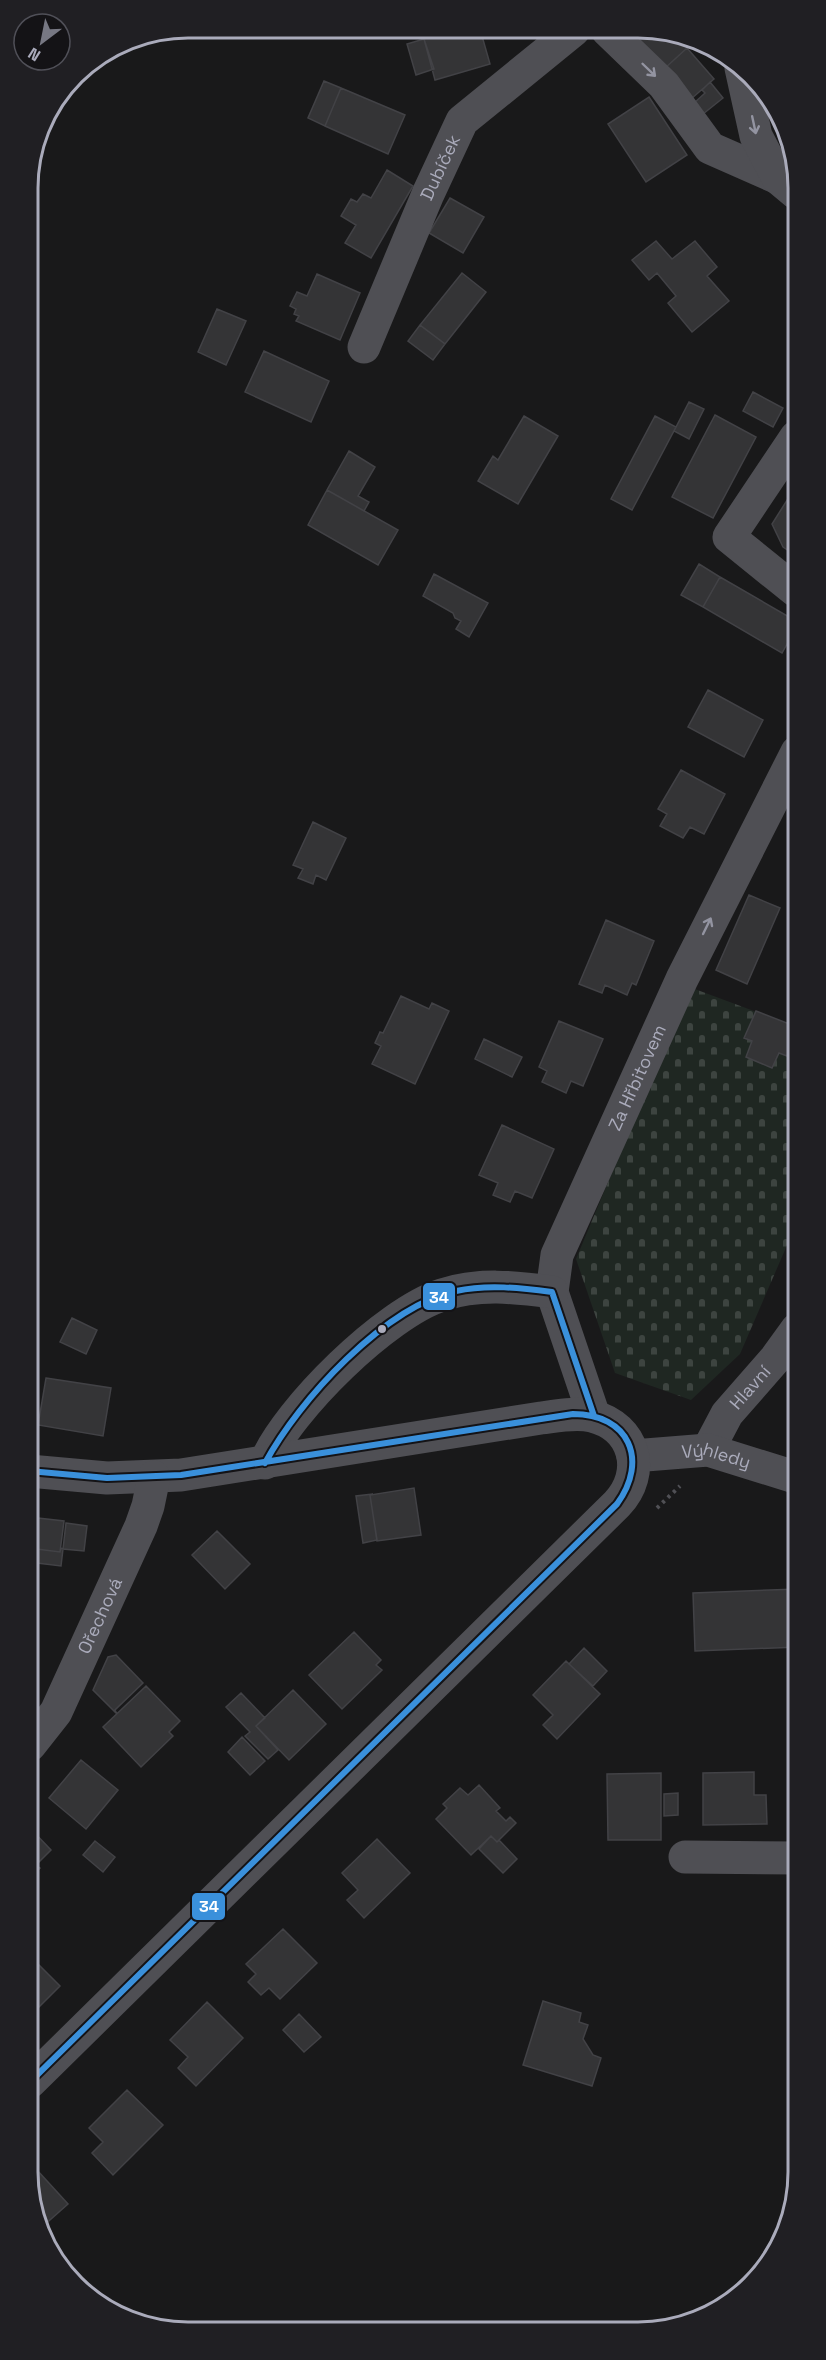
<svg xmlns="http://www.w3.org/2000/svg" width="826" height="2360" viewBox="0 0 826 2360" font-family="'Space Grotesk',sans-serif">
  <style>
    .cemetery { fill: url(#cemetery-stones) }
    .building { fill: #343436; stroke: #424246; stroke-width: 1.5 }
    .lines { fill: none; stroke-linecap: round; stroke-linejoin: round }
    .path { stroke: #505055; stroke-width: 4; stroke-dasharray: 3 4.5; stroke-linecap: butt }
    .minor { stroke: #4f4f54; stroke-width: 33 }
    .bus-1-casing { stroke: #141316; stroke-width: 10 }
    .bus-1 { stroke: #3a90db; stroke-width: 6 }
    .oneway { stroke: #9394a1 }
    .bus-dot { fill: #aaabbb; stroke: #141316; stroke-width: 2 }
    .labels { text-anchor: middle; stroke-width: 4.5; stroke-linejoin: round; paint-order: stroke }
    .street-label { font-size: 18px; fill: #aaabbb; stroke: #141316 }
    .rim { fill: none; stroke: #aaabbb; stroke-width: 3 }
    .line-badge { stroke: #141316; stroke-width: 2 }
    .badge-label { font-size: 16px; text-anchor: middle; font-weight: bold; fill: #fff }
  </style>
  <defs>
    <pattern id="cemetery-stones" width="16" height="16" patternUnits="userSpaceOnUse" patternTransform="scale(1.5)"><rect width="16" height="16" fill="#1f2722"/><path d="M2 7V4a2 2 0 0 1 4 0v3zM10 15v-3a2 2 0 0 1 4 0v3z" fill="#3d4440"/></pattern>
  </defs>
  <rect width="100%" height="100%" fill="#19191a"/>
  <!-- cemetery -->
  <path class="cemetery" d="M692,988L797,1027V1222L740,1354L691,1400L615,1373L576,1259L666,1043Z"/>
  <!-- building -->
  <path class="building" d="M440,29H480L490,64L435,80L424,39L441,34Z
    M631,30H670L687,48L664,69Z
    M424,39L434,69L416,75L407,44Z
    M687,48L714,79L691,99L664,69Z
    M324,81L341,88L325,126L308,118Z
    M710,82L723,98L703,114L694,103L705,93L702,90Z
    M341,88L405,115L388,154L325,126Z
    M649,97L687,155L646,182L608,124Z
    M387,170L413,186L371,258L345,243L356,225L341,216L351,199L357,202L363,194L371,198Z
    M450,198L484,217L463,253L429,233Z
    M656,241L672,259L695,241L717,267L707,276L729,301L692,332L668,303L676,296L657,273L649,280L632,260Z
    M462,273L486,292L445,344L420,325Z
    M317,274L360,293L340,340L296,321L299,316L294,314L296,309L290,306L297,292L307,296Z
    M217,309L246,321L226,365L198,352Z
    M420,325L445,344L433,360L408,341Z
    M264,351L329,381L311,422L245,392Z
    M753,392L783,408L773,427L743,411Z
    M689,402L704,409L689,439L674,431Z
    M715,415L756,437L713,518L672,497Z
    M524,416L558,436L518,504L478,481L493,456L498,460Z
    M655,416L676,427L632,510L611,499Z
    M349,451L375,467L358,496L369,502L364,511L327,490Z
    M796,486V562L792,559L795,555L783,547L772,524Z
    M327,490L398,530L378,565L308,525Z
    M699,564L720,577L703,607L681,595Z
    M434,574L488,603L469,637L456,629L461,621L455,618L453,613L423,596Z
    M720,577L796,621V628L782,653L703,607Z
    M708,690L763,720L744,757L688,727Z
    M681,770L725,794L704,834L690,827L683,838L660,826L667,814L658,809Z
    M313,822L346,838L326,880L316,875L313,884L298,878L303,869L293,865Z
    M797,878V904L788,900Z
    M749,895L780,908L747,984L716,970Z
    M606,920L654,941L636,985L632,983L627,995L605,985L602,993L579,984Z
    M401,996L429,1009L432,1003L449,1011L415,1084L372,1064L381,1046L375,1043L380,1032L383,1033Z
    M756,1011L797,1027L787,1056L779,1053L772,1068L746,1057L752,1041L744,1038Z
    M559,1021L603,1039L583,1086L571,1081L566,1093L542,1082L547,1071L539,1067Z
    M484,1039L522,1057L512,1077L475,1059Z
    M502,1125L554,1149L532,1198L515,1191L510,1202L493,1195L498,1183L479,1175Z
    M72,1318L97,1330L86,1354L60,1342Z
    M46,1378L111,1388L103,1436L38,1425Z
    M414,1488L421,1535L377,1541L370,1495Z
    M373,1494L370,1495L377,1540L363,1543L356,1496Z
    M29,1517L64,1521L60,1552L29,1548Z
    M66,1523L87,1526L84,1551L63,1549Z
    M217,1531L250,1564L225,1589L192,1555Z
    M29,1548L60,1552L61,1548L63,1549L61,1566L29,1562Z
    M798,1589V1647L695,1651L693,1593Z
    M354,1632L381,1660L376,1665L382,1670L342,1709L309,1675Z
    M584,1648L607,1671L593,1686L569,1664Z
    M116,1655L143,1683L115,1710L117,1714L93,1690L108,1657Z
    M566,1661L600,1694L557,1739L543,1725L553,1715L533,1695Z
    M146,1686L180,1721L169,1732L173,1736L141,1767L103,1727Z
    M293,1690L326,1724L289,1760L256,1726Z
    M241,1693L265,1718L256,1726L278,1750L268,1759L245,1736L250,1732L226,1707Z
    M242,1737L265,1761L250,1775L228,1752Z
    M81,1760L118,1790L86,1829L49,1798Z
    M754,1772V1795H766L767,1824L703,1825V1773Z
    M661,1773V1840H608L607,1774Z
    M479,1785L500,1808L496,1811L506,1821L510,1817L516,1823L497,1842L491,1836L471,1855L436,1819L447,1808L443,1804L460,1788L468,1795Z
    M678,1793V1815L664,1816V1794Z
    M30,1828L51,1850L36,1865L40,1868L30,1878Z
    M491,1836L497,1842L499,1840L517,1859L503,1873L479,1849Z
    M377,1839L410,1873L364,1918L347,1900L358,1890L342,1873Z
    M95,1841L115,1857L103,1872L83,1855Z
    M283,1929L317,1963L280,1999L269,1988L261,1995L248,1982L256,1974L246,1964Z
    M30,1956L60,1986L30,2016Z
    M543,2001L581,2013L579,2022L588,2025L583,2039L593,2055L601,2058L592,2086L523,2065Z
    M207,2002L243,2038L196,2086L178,2068L188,2057L170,2040Z
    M299,2014L321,2037L304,2052L283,2030Z
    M127,2090L163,2125L113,2175L92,2153L103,2142L89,2128Z
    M37,2170L68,2204L42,2227L30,2204V2175Z"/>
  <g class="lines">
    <!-- path -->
    <path class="path" d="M657,1508L680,1486
      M30,2122L36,2115"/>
    <!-- minor -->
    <g class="minor">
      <path d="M607,30L664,85L710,148L778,178"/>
      <path d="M741,68L756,136L778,178L796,193"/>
      <path id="s1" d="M364,347L428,194L462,121L574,30"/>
      <path d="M796,437L729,537L796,591"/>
      <path id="s2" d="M594,1416L552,1292L557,1255L682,979L797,752"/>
      <path id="s3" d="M708,1450L727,1414L776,1358L797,1329"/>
      <path id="s4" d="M633,1456L708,1450L798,1478"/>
      <path d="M265,1463C288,1409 386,1313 442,1295C478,1283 515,1287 552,1292"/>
      <path d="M29,1471L107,1478L181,1475L541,1418C557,1416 576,1412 592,1416C635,1427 647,1472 617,1504L30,2082"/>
      <path id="s5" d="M30,1745L56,1712L141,1526L148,1506L154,1477"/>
      <path d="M685,1857L798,1858"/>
    </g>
    <!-- bus-1 casing -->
    <g class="bus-1-casing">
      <path id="bus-1" d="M265,1463C299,1400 384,1307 456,1291C488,1284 520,1288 552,1292L594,1416
        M29,1471L107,1478L181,1475L573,1414C629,1414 649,1460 617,1504L30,2082"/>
    </g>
    <!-- bus-1 -->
    <use href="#bus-1" class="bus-1"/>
  </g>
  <!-- one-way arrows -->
  <defs><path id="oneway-shaft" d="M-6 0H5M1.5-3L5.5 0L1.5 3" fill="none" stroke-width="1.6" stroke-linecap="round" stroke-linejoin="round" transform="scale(1.5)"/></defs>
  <g class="oneway">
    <use href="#oneway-shaft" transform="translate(649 70) rotate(44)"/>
    <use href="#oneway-shaft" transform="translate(754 125) rotate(78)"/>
    <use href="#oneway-shaft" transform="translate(707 926) rotate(-64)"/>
  </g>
  <!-- markers -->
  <circle class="bus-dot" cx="382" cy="1329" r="5"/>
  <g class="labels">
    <!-- street labels -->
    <g class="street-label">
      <text dy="6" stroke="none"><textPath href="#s1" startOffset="195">Dubíček</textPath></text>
      <text dy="6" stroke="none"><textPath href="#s2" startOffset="363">Za Hřbitovem</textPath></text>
      <text dy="6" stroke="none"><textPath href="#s3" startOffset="76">Hlavní</textPath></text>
      <text dy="6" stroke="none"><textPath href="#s4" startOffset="84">Výhledy</textPath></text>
      <text dy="6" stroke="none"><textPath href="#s5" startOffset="148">Ořechová</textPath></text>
    </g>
  </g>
  <!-- crop -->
  <path d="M0 0H826V2360H0ZM188 38H638A150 150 0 0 1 788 188V2172A150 150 0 0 1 638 2322H188A150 150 0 0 1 38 2172V188A150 150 0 0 1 188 38Z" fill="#201f23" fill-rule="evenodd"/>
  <path class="rim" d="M188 38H638A150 150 0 0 1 788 188V2172A150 150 0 0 1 638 2322H188A150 150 0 0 1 38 2172V188A150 150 0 0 1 188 38Z"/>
  <g class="line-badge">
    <rect x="422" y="1282" width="34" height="29" rx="6" fill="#3a90db"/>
    <rect x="191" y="1892" width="35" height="29" rx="6" fill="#3a90db"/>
  </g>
  <g class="badge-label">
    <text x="439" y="1303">34</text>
    <text x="209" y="1912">34</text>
  </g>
  <!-- north arrow -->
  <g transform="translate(42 42) rotate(212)"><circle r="28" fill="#141316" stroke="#505058" stroke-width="1.5"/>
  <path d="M0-4.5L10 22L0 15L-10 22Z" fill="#777883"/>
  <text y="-9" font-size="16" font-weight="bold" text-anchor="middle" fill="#aaabbb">N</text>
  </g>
</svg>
